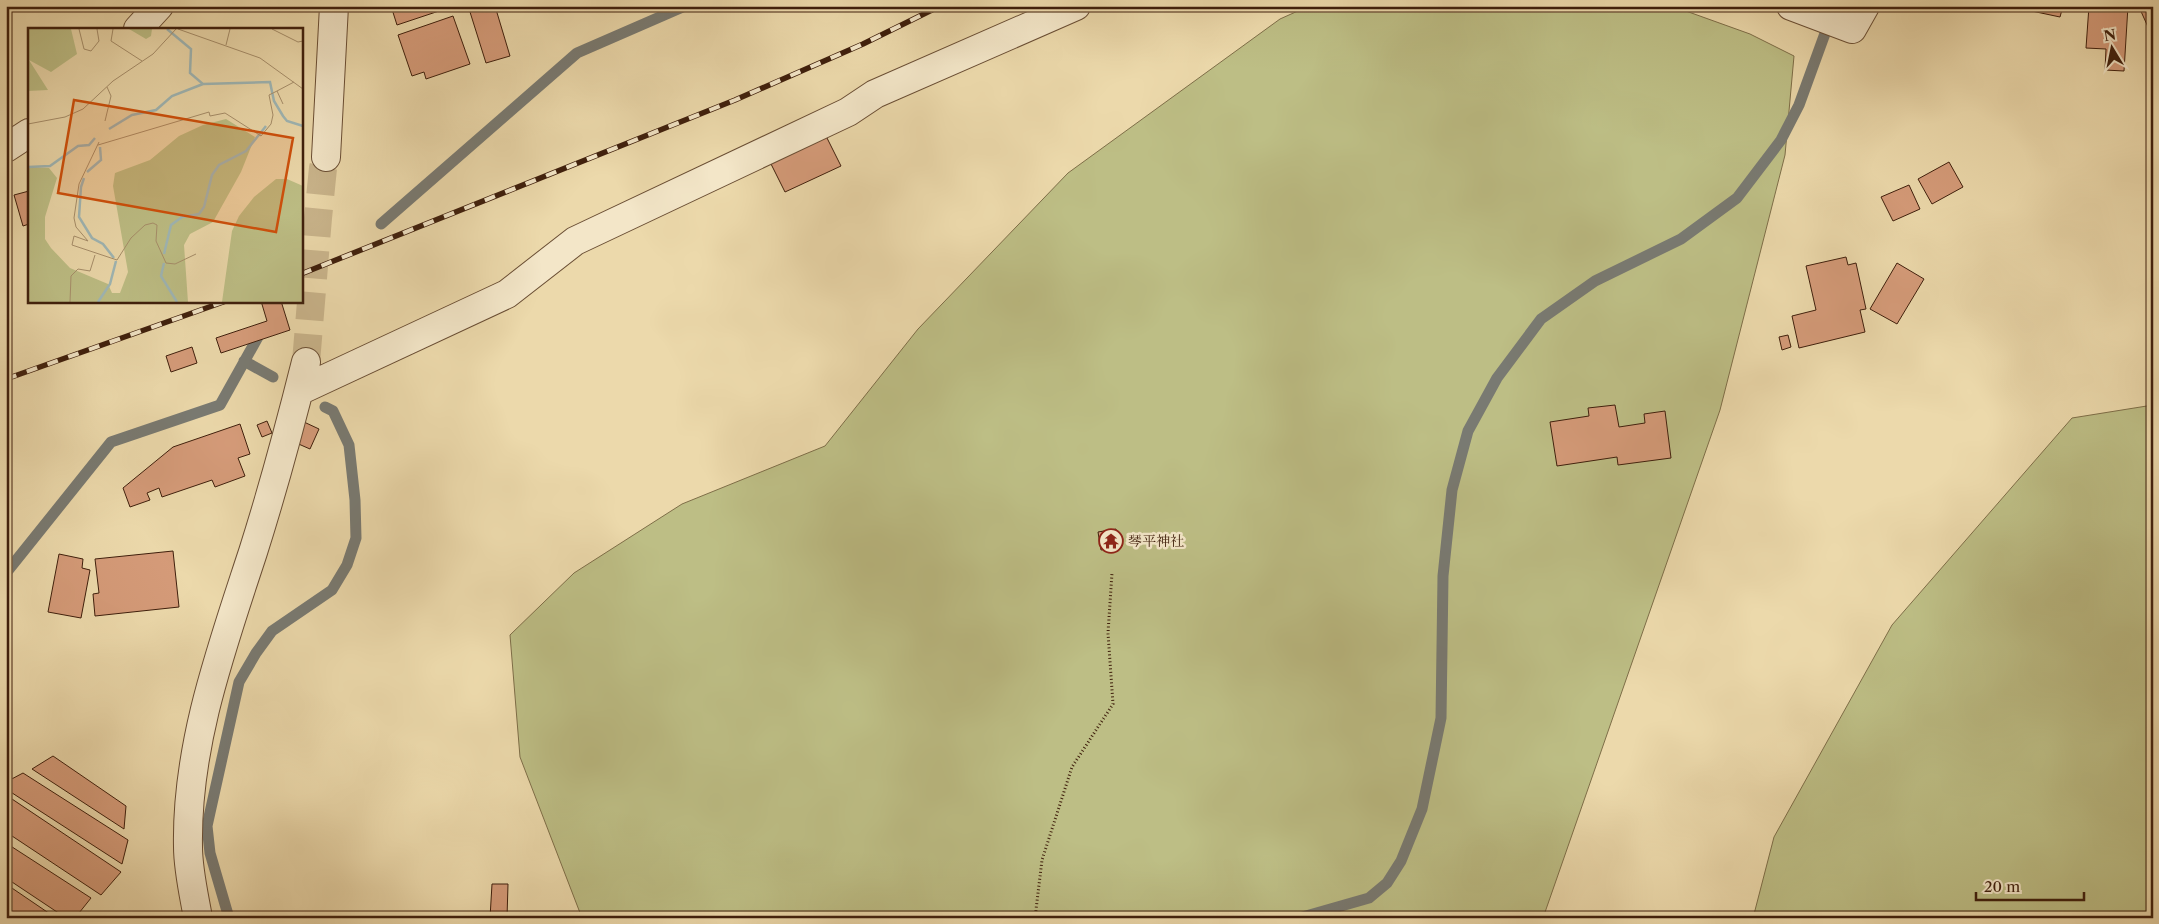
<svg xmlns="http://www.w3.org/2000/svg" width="2159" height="924" viewBox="0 0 2159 924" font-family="'Libre Caslon Text','Noto Serif JP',serif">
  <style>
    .green { fill: #bdbe85; stroke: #7e6e48 }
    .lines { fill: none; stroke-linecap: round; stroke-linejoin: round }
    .stream { stroke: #797a72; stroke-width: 11 }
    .building { fill: #d59b79; stroke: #3f1f0c }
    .street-tunnel { stroke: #c9b48b; stroke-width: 28; stroke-dasharray: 28 14; stroke-linecap: butt }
    .street-casing { stroke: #6a4e34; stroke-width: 30 }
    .path { stroke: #3f1f0c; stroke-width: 3; stroke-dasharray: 1 2.5; stroke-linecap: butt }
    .street { stroke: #f3e6c8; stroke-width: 28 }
    .rail-casing { stroke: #3f1f0c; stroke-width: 5.5 }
    .rail { stroke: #f3e6c8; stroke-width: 4; stroke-dasharray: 11; stroke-linecap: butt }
    .labels { text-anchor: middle; stroke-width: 5; stroke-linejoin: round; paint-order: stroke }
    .poi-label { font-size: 14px; fill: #3f1f0c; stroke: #f3e6c8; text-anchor: start }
    .inset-river { fill: none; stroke: #9fb7b6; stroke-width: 2.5 }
    .inset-road { fill: none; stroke: #a78f6b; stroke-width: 1 }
    .view { fill: #cf500c; fill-opacity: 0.15; stroke: #cf500c; stroke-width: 2.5 }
    .inset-edge { fill: none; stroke: #3f1f0c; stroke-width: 2.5 }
  </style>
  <rect width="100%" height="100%" fill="#ecd9ab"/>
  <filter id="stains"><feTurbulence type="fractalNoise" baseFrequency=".004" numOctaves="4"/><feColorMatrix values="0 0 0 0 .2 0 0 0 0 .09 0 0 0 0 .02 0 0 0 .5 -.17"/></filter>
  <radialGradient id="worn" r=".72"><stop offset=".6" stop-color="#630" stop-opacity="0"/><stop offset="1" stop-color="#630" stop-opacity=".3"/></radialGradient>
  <!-- green -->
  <path class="green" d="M1309,6H1672L1750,34L1794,56L1785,155L1720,410L1543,918H582L520,757L510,635L574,573L682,504L825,446L918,329L1068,173L1280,19Z
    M2153,405V918H1753L1774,837L1892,625L2072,418Z"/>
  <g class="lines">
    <!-- stream -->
    <path class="stream" d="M381,224L577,53L685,6
      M244,361L273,377
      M6,573L111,442L220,405L263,328
      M229,918L210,853L207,826L239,682L256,653L272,631L332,590L347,565L356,538L355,500L349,445L333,411L325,407
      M1299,918L1369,898L1387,883L1401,861L1422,809L1441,718L1443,576L1452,490L1468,431L1497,378L1541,319L1595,281L1681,239L1737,198L1781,140L1799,105L1835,6"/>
  </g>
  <!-- building -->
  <path class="building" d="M391,6H454L397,25Z
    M491,6H495L510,56L486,63L470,12Z
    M2008,6H2063L2060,17Z
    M2089,6H2128L2124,71L2105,70L2106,49L2086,48Z
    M2153,6V38L2139,7Z
    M453,16L470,64L426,79L424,72L412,76L398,35Z
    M824,132L841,166L785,192L771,164Z
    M1949,162L1963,187L1932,204L1918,179Z
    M1909,185L1920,209L1893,221L1881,197Z
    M29,191V224L23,226L14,195Z
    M1846,257L1848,265L1856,263L1866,309L1860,310L1865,332L1799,348L1792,316L1816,310L1806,266Z
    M1897,263L1924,279L1897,324L1870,309Z
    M261,301H281L290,330L221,353L216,338L267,321Z
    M1788,335L1791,347L1782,350L1779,337Z
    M192,347L197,363L171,372L166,356Z
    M1615,405L1619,427L1645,423L1644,414L1665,411L1671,458L1618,465L1617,457L1557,466L1550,422L1589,416L1588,408Z
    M267,421L272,433L262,437L257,425Z
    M304,422L319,429L310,449L294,442Z
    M240,424L250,454L238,458L245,476L215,487L212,480L162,497L159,488L147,493L150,500L130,507L123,488L173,447Z
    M1116,529L1119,547L1101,550L1098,532Z
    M173,551L179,607L95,616L93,594L99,593L95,559Z
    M59,554L83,559L82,568L90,570L81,618L48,612Z
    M53,756L126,806L124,829L32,769Z
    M23,773L128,840L122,864L6,789V782Z
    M6,795L121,872L101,895L6,832Z
    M6,843L91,898L75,918H66L6,878Z
    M6,884L56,918H6Z
    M492,884H508L507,918H490Z"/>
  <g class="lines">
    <!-- street-tunnel -->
    <path class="street-tunnel" d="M306,362L318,218L323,168L326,157"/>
    <!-- street casing -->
    <g class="street-casing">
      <path id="street" d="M1791,6L1852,29L1865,6
        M138,29L159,6
        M6,148L29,133
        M326,157L334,6
        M299,391L507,294L575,241L848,112L875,94L1076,6
        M198,918C194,895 188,870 188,847C186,745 222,647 253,552C273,489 290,426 306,362"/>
    </g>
    <!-- path -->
    <path class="path" d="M1035,918L1042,860L1072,767L1113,704L1108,633L1112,573"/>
    <!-- street -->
    <use href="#street" class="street"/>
    <!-- rail casing -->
    <g class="rail-casing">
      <path id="rail" d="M301,274L735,100L863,44L940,6
        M6,379L226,301"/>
    </g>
    <!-- rail -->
    <use href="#rail" class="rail"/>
  </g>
  <!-- icons -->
  <defs>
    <g id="temple-ring" transform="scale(1.25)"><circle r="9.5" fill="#f3e6c8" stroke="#8f2418" stroke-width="1.5"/><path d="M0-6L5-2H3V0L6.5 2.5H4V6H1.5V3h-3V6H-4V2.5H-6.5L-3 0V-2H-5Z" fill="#8f2418"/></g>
  </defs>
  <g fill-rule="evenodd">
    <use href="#temple-ring" x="1111" y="541"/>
  </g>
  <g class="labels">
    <!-- poi labels -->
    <g class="poi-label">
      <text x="1128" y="546">琴平神社</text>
    </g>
  </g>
  <!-- overview -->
  <g transform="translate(28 28)">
    <rect width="275" height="275" fill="#ecd9ab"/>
    <path d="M0,1H43L49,26L23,44L1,32L20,62L0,63ZM101,1H124L123,8L118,11ZM198,91L227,109L213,144L185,194L162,206L156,217L160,274H0V139L21,140L29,150L17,189V211L23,220L42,240L80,256L84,265H92L100,244L85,158L87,145L122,132L151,108L175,97ZM248,151H259L275,158V274H194L204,203L211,188L226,169Z" fill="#bdbe85"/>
    <path class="inset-river" d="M175,56L242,54L246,73L255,88L259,93L275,98M81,101L104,87L128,82L144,68L175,56L162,45L163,21L139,1M0,139L22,138L50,118L61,117L67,110M59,144L73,132L72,119M56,150L53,159L51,189L64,210L75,216L86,230M136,226L143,197L154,189L171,186L176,179L184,147L191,137L218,123L238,98M136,235L133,248L149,274M70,274L82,256L88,233"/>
    <path class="inset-road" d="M51,1L56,21L63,23L71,13L69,1M85,1L83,13L114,33M150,1L232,30L275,61M244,1L270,14L275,13M198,17L202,1M255,76L249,63L266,54M77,93L83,68L79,59M0,96L37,89L55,81L85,53L125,26L148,1M71,114L51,156L46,190L48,199L60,213L46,208L44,217L89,232L103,210L117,197L125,195L129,197L128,213L138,235L147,236L168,226M70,117L181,84L182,88L197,85L233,108L243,96L245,87L241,67L249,63M42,274L43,248L50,241L62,243L67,227"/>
    <path class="view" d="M46,72L265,110L248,204L30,165Z"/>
    <rect width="275" height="275" class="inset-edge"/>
  </g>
  <!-- margin -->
  <rect width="2159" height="924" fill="none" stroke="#ecd9ab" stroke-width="25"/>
  <rect x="8" y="8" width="2144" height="909" fill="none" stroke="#3f1f0c" stroke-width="2.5"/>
  <rect x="12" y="12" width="2134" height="899" fill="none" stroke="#3f1f0c"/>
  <!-- north arrow -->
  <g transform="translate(2112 48) rotate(350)" stroke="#f3e6c8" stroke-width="4" paint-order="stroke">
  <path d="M0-4L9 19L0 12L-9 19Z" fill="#3f1f0c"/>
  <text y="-8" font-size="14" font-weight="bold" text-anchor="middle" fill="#3f1f0c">N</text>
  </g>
  <!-- scale -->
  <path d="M1976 892v8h108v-8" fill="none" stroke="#3f1f0c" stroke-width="2.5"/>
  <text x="1984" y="892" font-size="15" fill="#3f1f0c" stroke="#f3e6c8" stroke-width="4" paint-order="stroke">20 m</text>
  <rect width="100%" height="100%" filter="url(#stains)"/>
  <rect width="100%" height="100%" fill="url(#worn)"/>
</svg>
